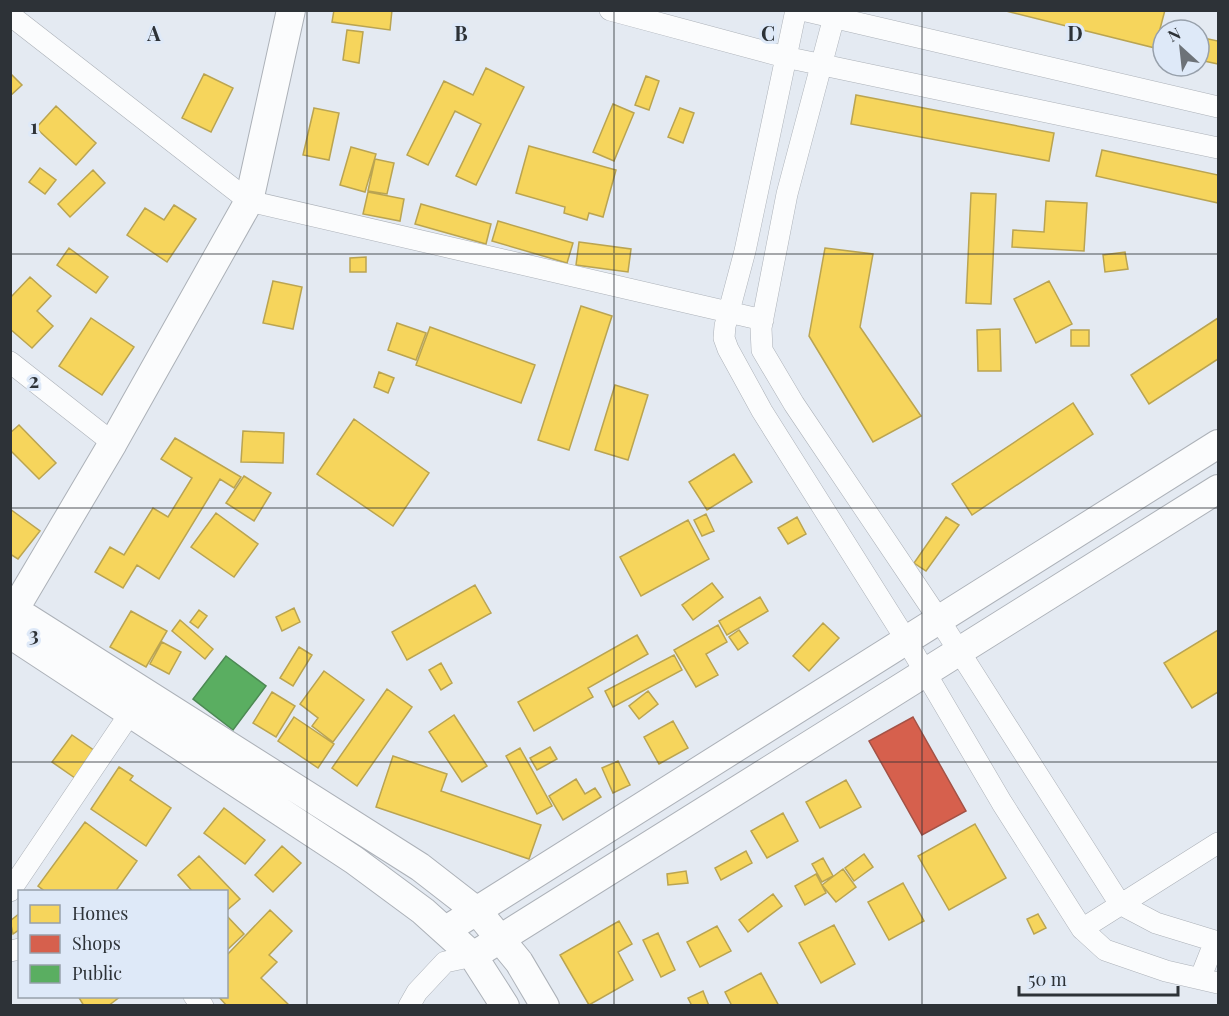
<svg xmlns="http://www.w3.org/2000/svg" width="1229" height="1016" viewBox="0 0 1229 1016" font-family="'Playfair Display',serif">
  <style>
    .homes { fill: #f6d55c; stroke: #baa451; stroke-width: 1.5 }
    .shops { fill: #d6604d; stroke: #a35246; stroke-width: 1.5 }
    .public { fill: #5aae61; stroke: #4c8954; stroke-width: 1.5 }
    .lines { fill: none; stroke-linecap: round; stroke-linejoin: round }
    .street-casing { stroke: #acb1b8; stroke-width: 22 }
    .secondary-casing { stroke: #acb1b8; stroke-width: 30 }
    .street { stroke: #fbfcfd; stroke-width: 21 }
    .secondary { stroke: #fbfcfd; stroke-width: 28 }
    .grid { fill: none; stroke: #2d3237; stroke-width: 1.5; stroke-opacity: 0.55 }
    .grid-label { font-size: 20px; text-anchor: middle; font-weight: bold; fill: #2d3237; stroke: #dee9f8; stroke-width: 6; stroke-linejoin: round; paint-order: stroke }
  </style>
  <rect width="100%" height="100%" fill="#e4eaf2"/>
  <!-- homes -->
  <path class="homes" d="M334,10H392L390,30L332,22Z
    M1002,10H1165L1155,48Z
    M347,30L363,32L359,63L343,60Z
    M1199,37L1218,41V64L1199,60Z
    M486,68L524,87L476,185L456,176L481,124L455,111L428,165L407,155L444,81L473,95Z
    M10,73L22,85L10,96Z
    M204,74L233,88L211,132L182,118Z
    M646,76L659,81L649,110L635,105Z
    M856,95L1054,133L1049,161L851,124Z
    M613,104L634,113L614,161L593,152Z
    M56,106L96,143L76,165L36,128Z
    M314,108L339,113L329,160L303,155Z
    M680,108L694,113L683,143L668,137Z
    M529,146L616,170L603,217L589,213L587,220L564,213L565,207L516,193Z
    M351,147L376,154L365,192L340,185Z
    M1102,150L1218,175V203L1096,176Z
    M375,159L394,163L387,194L368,191Z
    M40,168L56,180L45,194L29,182Z
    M93,170L105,183L70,217L58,204Z
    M368,192L404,199L400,221L363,214Z
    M971,193L996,194L991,304L966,303Z
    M1046,201L1087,203L1084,251L1012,247L1013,230L1044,232Z
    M421,204L491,224L486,244L415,224Z
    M174,205L196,219L167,262L127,235L145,208L164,220Z
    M498,221L573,243L567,263L492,241Z
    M579,242L631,249L628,272L576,265Z
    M69,248L108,277L96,293L57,265Z
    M825,248L873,254L860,327L921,416L873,442L809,336Z
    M1125,252L1128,269L1105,272L1103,255Z
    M366,257V272H350V258Z
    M30,277L51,296L37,311L53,326L32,348L10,329V298Z
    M273,281L302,287L293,329L263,323Z
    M1049,281L1072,324L1036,343L1014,299Z
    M581,306L612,316L569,450L538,440Z
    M91,318L134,347L102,395L59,366Z
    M1218,318V359L1149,404L1131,375Z
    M397,323L426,333L416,360L388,350Z
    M430,327L535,365L521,403L416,365Z
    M1000,329L1001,371H978L977,330Z
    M1071,330H1089V346H1071Z
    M379,372L394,378L388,393L374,387Z
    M615,385L648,395L628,460L595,450Z
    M1073,403L1093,434L972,515L952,484Z
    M354,419L429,473L393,526L317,474Z
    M19,425L56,463L39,479L10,450V433Z
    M243,431L284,433L283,463L241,462Z
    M175,438L241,477L234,488L220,479L159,579L137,565L123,588L95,572L110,547L124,555L153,508L168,517L192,478L161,459Z
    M734,454L752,482L707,510L689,482Z
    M244,476L271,493L254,521L226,503Z
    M10,509L40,531L18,559L10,554Z
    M216,513L258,544L234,577L191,547Z
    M706,514L714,531L702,536L694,520Z
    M797,517L806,534L788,544L778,528Z
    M946,517L959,525L926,571L914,563Z
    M688,520L709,559L641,596L620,557Z
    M712,583L723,597L693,620L682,605Z
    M475,585L491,613L407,660L392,632Z
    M760,597L768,611L727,635L719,621Z
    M294,608L300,622L282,631L276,617Z
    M199,610L207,616L198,628L190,622Z
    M131,611L167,631L146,667L110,647Z
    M180,620L213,649L205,659L172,631Z
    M823,623L839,638L809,671L793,656Z
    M718,625L727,642L706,654L718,675L696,687L674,650Z
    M739,630L748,643L738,650L729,637Z
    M1218,630V692L1192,708L1164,663Z
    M637,635L648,654L588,688L593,697L534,731L518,702Z
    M162,642L181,652L169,674L150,664Z
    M299,647L312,655L293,686L280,678Z
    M674,655L682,670L613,707L605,691Z
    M441,663L452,683L441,690L429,670Z
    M324,671L364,700L333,742L312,726L318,718L300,704Z
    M387,689L412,707L357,786L332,768Z
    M648,691L658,704L639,719L629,706Z
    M272,692L295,706L276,737L253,723Z
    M454,715L487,766L462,782L429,732Z
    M294,717L334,744L318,768L278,741Z
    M673,721L688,748L659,764L644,737Z
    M72,735L95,751L75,778L52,762Z
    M550,747L557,759L537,770L530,758Z
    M520,748L552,806L537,814L506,756Z
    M393,756L447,774L441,791L541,825L529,859L376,807Z
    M618,761L630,785L613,793L602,768Z
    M119,767L133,776L130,780L171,808L146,846L91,809Z
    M576,779L585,794L595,788L601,797L563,820L549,796Z
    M846,780L861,807L820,828L806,802Z
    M224,808L265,840L245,864L204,833Z
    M783,813L798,841L767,858L751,831Z
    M85,822L137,861L115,892H46L38,886Z
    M975,824L1006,878L949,910L918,856Z
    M282,846L301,863L273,892L255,875Z
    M746,851L752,863L721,880L715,868Z
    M864,854L873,867L854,881L845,868Z
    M199,856L240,899L226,911V892H193L178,875Z
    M823,858L833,876L822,882L812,864Z
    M843,869L856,887L836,902L822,885Z
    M686,871L688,883L668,885L667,874Z
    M816,874L826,893L805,905L795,886Z
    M903,883L924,921L889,940L868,902Z
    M773,894L782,906L748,932L739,920Z
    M270,910L292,931L269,955L277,962L261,978L290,1006H227L218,996H226V956Z
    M20,913V929L13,934L10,921Z
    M1038,914L1046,928L1034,934L1027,919Z
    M226,915L244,934L226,951Z
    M619,921L632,944L618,952L633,980L589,1005L560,955Z
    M834,925L855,964L821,983L799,943Z
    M717,926L731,951L700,967L687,942Z
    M658,933L675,970L661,977L643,940Z
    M761,973L779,1006H732L725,992Z
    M703,991L709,1006H692L688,998Z
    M78,996H121L108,1006H84Z"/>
  <!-- shops -->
  <path class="shops" d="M913,717L966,811L922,835L869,741Z"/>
  <!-- public -->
  <path class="public" d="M226,656L266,686L233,730L193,699Z"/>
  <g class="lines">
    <!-- street casing -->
    <g class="street-casing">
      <path id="street" d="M610,10L785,57L1218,148
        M796,10L745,251L725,326L724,338L728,349L762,411L905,638L1002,803L1082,929L1105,950L1166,971L1218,983
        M802,10L1218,107
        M10,15L249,201L763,320
        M834,17L787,194L761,328L762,350L794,404L938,618L1120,904L1156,923L1218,942
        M10,362L113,443
        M10,891L131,712
        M1082,929L1218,843
        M10,951L20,949
        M1200,979L1215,941
        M194,996L203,1006
        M409,1006L417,992L445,962L473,956"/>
    </g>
    <!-- secondary casing -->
    <g class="secondary-casing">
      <path id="secondary" d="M10,607L420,867L478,912L519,962L545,1006
        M10,617L113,443L249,201L291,10
        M10,634L354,860L423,911L473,956L505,1006
        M446,930L1218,444
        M473,956L1218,489"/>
    </g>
    <!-- street -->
    <use href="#street" class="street"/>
    <!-- secondary -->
    <use href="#secondary" class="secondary"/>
  </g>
  <!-- grid -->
  <path class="grid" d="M307,10V1006M614,10V1006M922,10V1006M10,254H1218M10,508H1218M10,762H1218"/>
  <g class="grid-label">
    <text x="154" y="41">A</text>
    <text x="461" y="41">B</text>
    <text x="768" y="41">C</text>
    <text x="1075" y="41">D</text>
    <text x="34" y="134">1</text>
    <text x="34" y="388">2</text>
    <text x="34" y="642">3</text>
  </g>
  <!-- border -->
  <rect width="1229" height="1016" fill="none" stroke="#2d3237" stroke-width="24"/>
  <!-- legend -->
  <rect x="18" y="890" width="210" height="108" fill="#dee9f8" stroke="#97a0ab" stroke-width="1.5"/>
  <rect x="30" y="905" width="30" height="18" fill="#f6d55c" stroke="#97a0ab" stroke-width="1.5"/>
  <text x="72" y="920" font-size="18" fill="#2d3237">Homes</text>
  <rect x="30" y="935" width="30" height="18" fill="#d6604d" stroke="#97a0ab" stroke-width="1.5"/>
  <text x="72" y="950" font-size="18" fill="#2d3237">Shops</text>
  <rect x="30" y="965" width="30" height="18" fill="#5aae61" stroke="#97a0ab" stroke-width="1.5"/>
  <text x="72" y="980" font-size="18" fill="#2d3237">Public</text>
  <!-- north arrow -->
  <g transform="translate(1181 48) rotate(333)"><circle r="28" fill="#dee9f8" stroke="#97a0ab" stroke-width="1.5"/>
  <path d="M0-4.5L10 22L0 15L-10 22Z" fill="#6d7278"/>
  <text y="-9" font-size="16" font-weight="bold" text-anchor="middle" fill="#2d3237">N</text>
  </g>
  <!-- scale -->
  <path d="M1019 986v9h159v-9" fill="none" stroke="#2d3237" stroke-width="3"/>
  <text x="1028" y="986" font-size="18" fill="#2d3237" stroke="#dee9f8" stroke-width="4.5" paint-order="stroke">50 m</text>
</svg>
